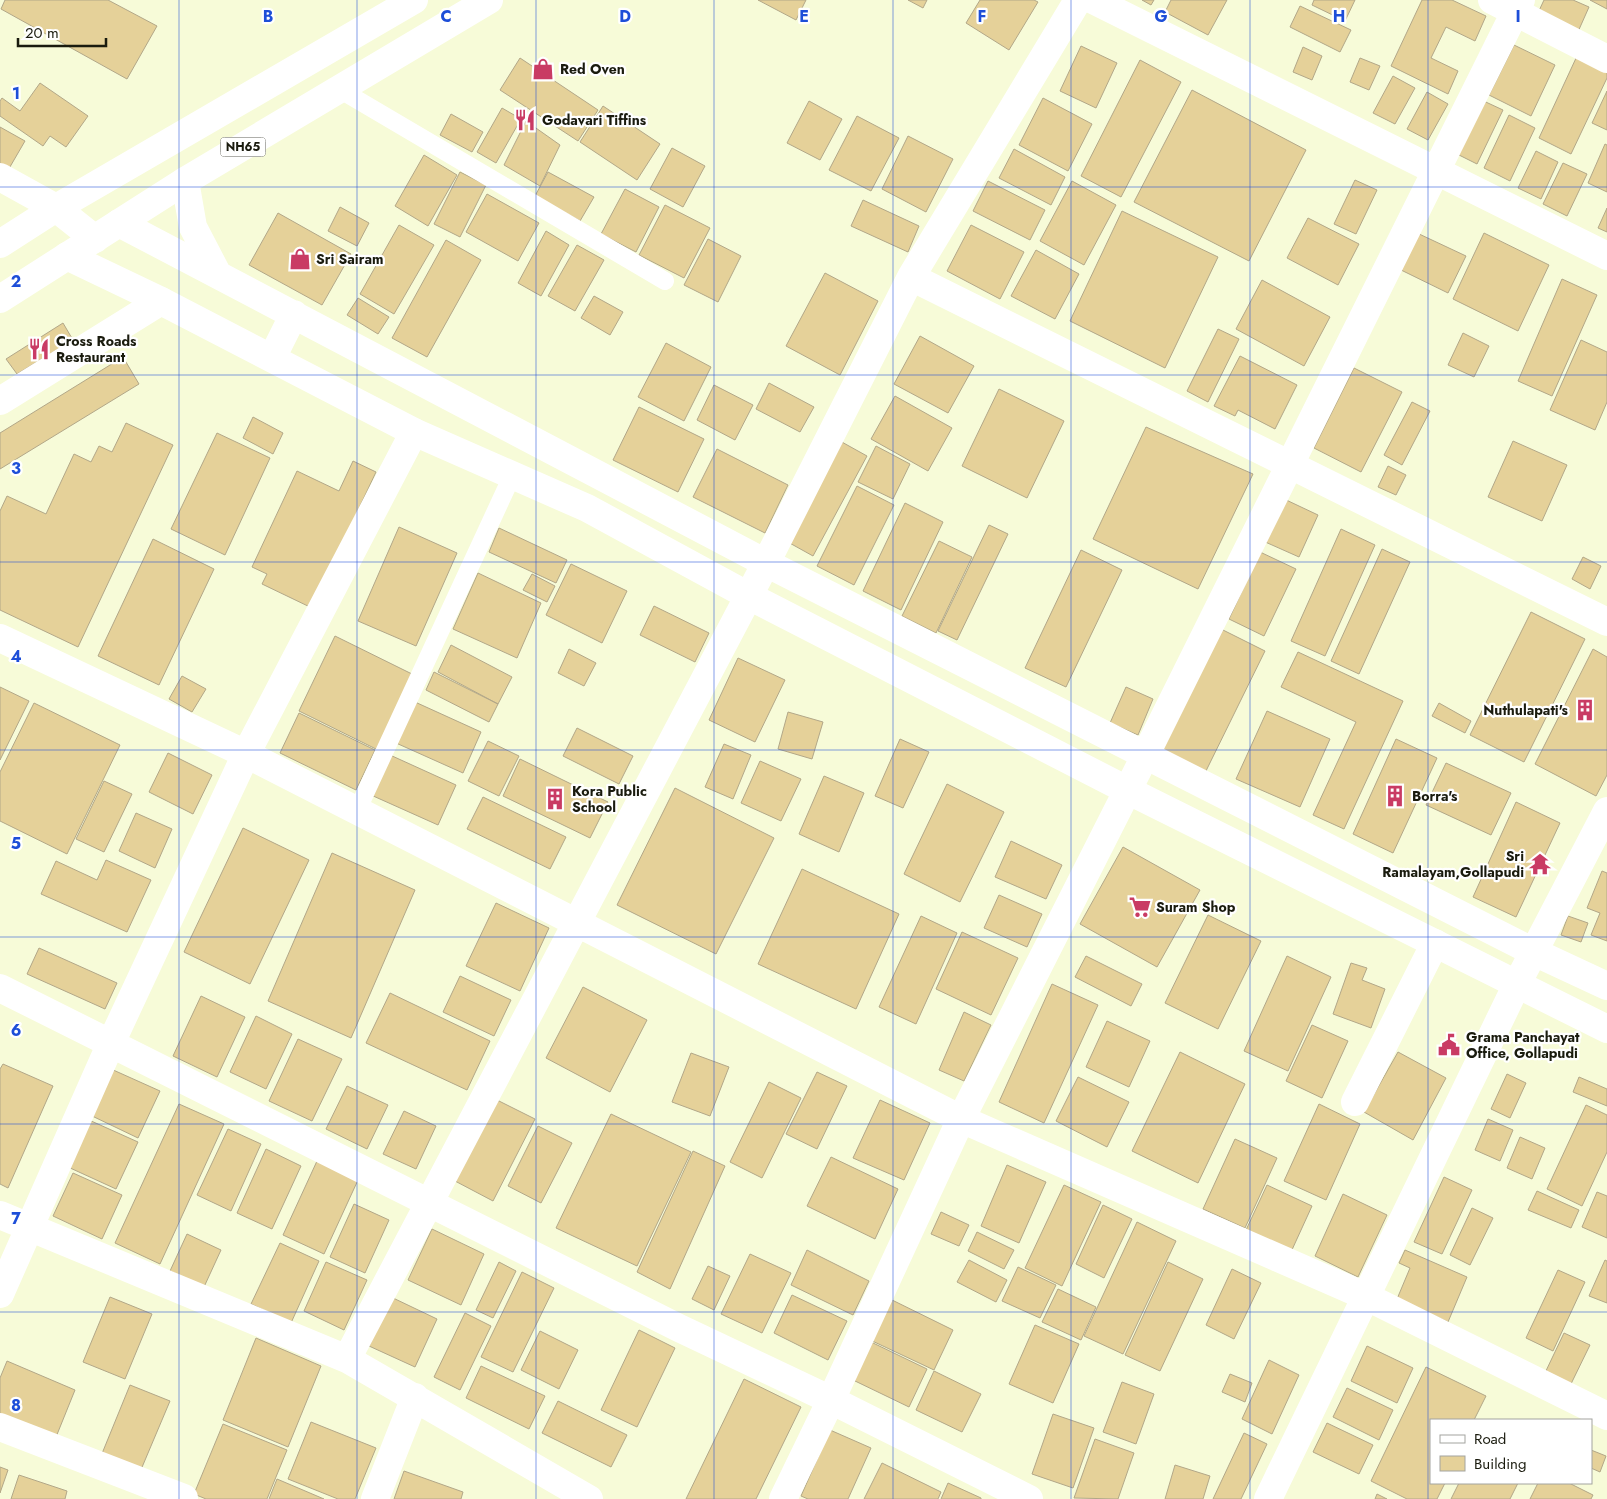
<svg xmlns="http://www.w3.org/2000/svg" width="1607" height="1499" viewBox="0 0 1607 1499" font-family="Jost,sans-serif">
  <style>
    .building { fill: #e5d199; stroke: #b2a788 }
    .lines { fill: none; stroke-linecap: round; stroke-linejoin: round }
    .service { stroke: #fff; stroke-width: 18 }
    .minor { stroke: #fff; stroke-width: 28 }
    .tertiary { stroke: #fff; stroke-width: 28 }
    .trunk { stroke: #fff; stroke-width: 28 }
    .grid { fill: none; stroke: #1d4ed8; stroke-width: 1; stroke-opacity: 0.55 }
    .labels { text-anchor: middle; stroke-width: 4.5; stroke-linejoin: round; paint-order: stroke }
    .shield { fill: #fff; stroke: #5f5f56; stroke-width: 1 }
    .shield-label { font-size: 12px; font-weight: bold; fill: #1a1b0e }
    .poi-label { font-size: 14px; font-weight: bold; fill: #1a1b0e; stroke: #fff; text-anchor: start }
    .grid-label { font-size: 16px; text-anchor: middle; font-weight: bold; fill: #1d4ed8; stroke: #fff; stroke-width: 4.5; stroke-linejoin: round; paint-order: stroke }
  </style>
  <rect width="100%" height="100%" fill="#f7fbd8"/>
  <!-- building -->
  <path class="building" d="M5,0H108L157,26L127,79L1,9Z
    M758,0H806L796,20Z
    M908,0H927L923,8Z
    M980,0H1034L1038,2L1009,50L966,23Z
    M1142,0H1154L1151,5Z
    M1171,0H1227L1208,35L1165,12Z
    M1314,0H1355L1345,21L1312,5Z
    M1422,0H1452L1486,16L1475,41L1446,27L1431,58L1458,71L1448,94L1391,66Z
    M1544,0H1573L1589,7L1577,34L1537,15Z
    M1590,0H1607V9Z
    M1300,6L1351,30L1340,52L1290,27Z
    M1514,45L1555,65L1531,116L1489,95Z
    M1081,46L1117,63L1096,108L1060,91Z
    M1303,47L1322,56L1312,80L1293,72Z
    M1577,56L1607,70V78L1571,154L1539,138Z
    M520,58L598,110L578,141L500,90Z
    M1360,58L1380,66L1369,90L1350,82Z
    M1140,60L1181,82L1121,197L1081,176Z
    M1393,76L1415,88L1395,124L1373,113Z
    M40,83L88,116L66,147L50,136L43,146L0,116V101L2,98L20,111Z
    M1192,90L1306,150L1249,261L1134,202Z
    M1607,91V130L1592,123Z
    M1427,92L1448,104L1428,140L1407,129Z
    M1475,97L1503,110L1477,164L1449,150Z
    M1043,98L1092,124L1068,171L1019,145Z
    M809,101L842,119L820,160L787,143Z
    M603,106L660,144L637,180L580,142Z
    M502,108L521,119L496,163L477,152Z
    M451,114L483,132L472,152L440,135Z
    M1509,115L1535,128L1510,181L1484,168Z
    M857,116L899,138L871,191L829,170Z
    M526,121L560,145L540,186L504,165Z
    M0,127L25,141L7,172L0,168Z
    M908,136L953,159L926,212L882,189Z
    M1605,144L1607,145V192L1588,183Z
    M672,148L705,166L683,207L650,189Z
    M1014,149L1065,177L1051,205L999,178Z
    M1536,151L1558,162L1541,199L1518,188Z
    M424,155L457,175L428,226L395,206Z
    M1563,163L1587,174L1567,216L1543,204Z
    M460,172L486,185L460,237L434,224Z
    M548,172L594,197L580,221L535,196Z
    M1355,180L1377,190L1356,234L1334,224Z
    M988,181L1045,210L1030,240L973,211Z
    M1072,181L1116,205L1084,265L1040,241Z
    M625,189L659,207L636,252L601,234Z
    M487,194L539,223L518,261L466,232Z
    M863,200L919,226L908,252L851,226Z
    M665,205L710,228L684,278L639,255Z
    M340,207L369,223L357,246L328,231Z
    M1607,208V232L1598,228Z
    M1122,211L1218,257L1165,368L1070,321Z
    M278,213L351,254L322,305L249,265Z
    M1308,218L1359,244L1338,285L1287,258Z
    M399,225L434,245L394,314L360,294Z
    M971,225L1024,252L1000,299L947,271Z
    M546,231L569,245L541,296L518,283Z
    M1417,233L1466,256L1448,293L1399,269Z
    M1484,233L1549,265L1518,331L1453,299Z
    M708,239L741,256L718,302L684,285Z
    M446,240L481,260L427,357L392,338Z
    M577,245L604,260L575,311L548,296Z
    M1036,250L1079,274L1055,319L1011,296Z
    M825,273L878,301L840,375L786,346Z
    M1562,279L1597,295L1552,396L1518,381Z
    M1262,280L1330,317L1304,366L1236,329Z
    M594,296L623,312L610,335L581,318Z
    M358,298L389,317L378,334L347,315Z
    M63,323L73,340L17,374L6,359Z
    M1218,329L1239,339L1208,402L1187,391Z
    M1463,333L1489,346L1474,377L1448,365Z
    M920,336L974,366L948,413L894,384Z
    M1581,340L1607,352V402L1595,430L1550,410Z
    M666,343L711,367L684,421L638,397Z
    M1240,356L1297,385L1275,429L1238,410L1235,416L1214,406Z
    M123,357L139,384L0,469V433Z
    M1354,368L1402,392L1361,472L1314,448Z
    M769,383L814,407L800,432L756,409Z
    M714,385L753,405L735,440L697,420Z
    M999,389L1064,421L1027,498L962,466Z
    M895,396L952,428L928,471L871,439Z
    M1412,402L1430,411L1402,465L1384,455Z
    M639,407L704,439L678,492L613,460Z
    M253,417L283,433L273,454L243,438Z
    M126,423L173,445L78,647L0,610V511L7,496L46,514L74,454L91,462L99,446L112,452Z
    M1146,427L1253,474L1198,589L1093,539Z
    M217,433L270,458L225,555L171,529Z
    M840,441L867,456L813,556L786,541Z
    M1513,441L1567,465L1542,521L1488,497Z
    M876,446L910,464L893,499L858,482Z
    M717,449L788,485L765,533L693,497Z
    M353,461L376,472L312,608L262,584L267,574L252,567L297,471L339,491Z
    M1388,466L1406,475L1396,495L1378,487Z
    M857,486L894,505L854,585L817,566Z
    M1282,498L1318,515L1299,557L1263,541Z
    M905,503L943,522L901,610L863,591Z
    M989,525L1008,534L957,640L938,631Z
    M399,527L457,553L416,646L358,621Z
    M499,528L567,560L556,583L489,552Z
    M1341,529L1375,545L1325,656L1291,641Z
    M153,539L214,569L159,685L98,656Z
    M939,541L972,557L936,633L902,616Z
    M1382,549L1410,562L1359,674L1331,661Z
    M1081,550L1122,570L1066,687L1025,668Z
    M1260,552L1296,569L1264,636L1229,619Z
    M1583,557L1601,566L1590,589L1572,579Z
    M571,564L627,591L602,643L546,615Z
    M478,573L541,603L517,658L453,629Z
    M532,574L555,586L547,602L523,590Z
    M654,606L709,633L695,662L640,635Z
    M1531,612L1585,639L1524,762L1470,735Z
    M1219,628L1265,651L1204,775L1158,752Z
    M335,636L414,675L378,750L299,711Z
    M451,645L512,677L498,704L438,672Z
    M569,649L596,663L584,686L558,673Z
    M1593,649L1607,657V775L1596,796L1535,764Z
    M1298,652L1403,701L1344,829L1313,815L1356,722L1281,687Z
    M738,658L785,680L755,742L709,720Z
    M434,672L498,704L489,722L426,690Z
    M182,676L206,689L192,712L169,699Z
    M0,687L29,701L0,760Z
    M1126,687L1153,699L1138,735L1110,723Z
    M415,702L481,732L463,773L396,743Z
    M34,703L120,745L67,854L0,821V772Z
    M1439,703L1471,721L1465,733L1432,716Z
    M1267,711L1330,739L1300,807L1236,779Z
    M788,712L823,722L812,759L778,749Z
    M299,713L375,750L356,790L280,753Z
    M577,728L633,756L619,784L563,756Z
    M900,739L929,752L903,808L875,796Z
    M1396,739L1437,758L1393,853L1353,834Z
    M488,741L519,756L499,796L468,781Z
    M724,744L751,755L733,799L705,787Z
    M168,753L212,775L193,814L149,792Z
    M390,755L456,785L438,825L371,795Z
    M520,759L608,802L590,838L503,796Z
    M760,761L801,779L781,821L741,803Z
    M1446,763L1511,793L1491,835L1426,805Z
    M824,776L864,793L839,852L799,834Z
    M104,781L132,794L104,852L76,839Z
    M947,784L1004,812L960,902L904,874Z
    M675,788L774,838L716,954L617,905Z
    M483,797L566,837L550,869L467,829Z
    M1516,802L1560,823L1516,917L1473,897Z
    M136,813L172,829L155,868L119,851Z
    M243,828L309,860L250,984L184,952Z
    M1011,841L1062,865L1046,899L995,877Z
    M1123,847L1200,890L1157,967L1080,924Z
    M332,853L415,890L351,1038L268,1001Z
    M106,860L151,880L127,932L41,894L56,861L97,880Z
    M802,869L899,914L856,1009L758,964Z
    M1602,871L1607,873V941L1591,935L1600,913L1587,908Z
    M999,895L1042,914L1027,947L984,928Z
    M496,903L549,928L520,991L466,966Z
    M1208,915L1261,941L1218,1029L1165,1003Z
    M921,916L957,933L916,1024L879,1007Z
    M1568,916L1588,923L1581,942L1561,935Z
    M962,932L1018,958L991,1015L936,989Z
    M39,948L117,983L105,1009L27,974Z
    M1086,956L1142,984L1131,1006L1075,977Z
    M1287,956L1331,977L1288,1071L1244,1051Z
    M1351,963L1367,968L1362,980L1385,989L1371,1028L1333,1014Z
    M460,976L511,1000L494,1036L443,1012Z
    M1052,984L1098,1005L1044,1123L999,1102Z
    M583,987L647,1020L610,1092L546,1058Z
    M390,993L490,1041L467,1090L366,1043Z
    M201,996L245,1017L217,1077L173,1056Z
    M964,1012L991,1025L964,1081L939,1070Z
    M256,1016L292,1034L266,1089L230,1072Z
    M1107,1021L1150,1041L1129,1087L1086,1067Z
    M1312,1025L1348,1041L1322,1098L1286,1081Z
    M298,1039L342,1059L312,1121L269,1101Z
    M1180,1052L1245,1084L1198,1183L1132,1151Z
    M1398,1052L1446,1078L1413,1140L1364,1112Z
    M691,1053L729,1067L710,1116L672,1102Z
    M3,1064L53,1086L8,1188L0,1184V1069Z
    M111,1069L160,1091L138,1138L90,1115Z
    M817,1072L847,1086L817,1149L786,1134Z
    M1507,1074L1526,1083L1510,1118L1491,1109Z
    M1078,1077L1129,1102L1107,1147L1056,1121Z
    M1579,1077L1607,1089V1106L1573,1092Z
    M769,1082L801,1098L762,1178L730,1162Z
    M347,1086L388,1105L367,1149L326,1129Z
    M497,1100L535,1119L493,1201L455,1181Z
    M880,1100L930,1123L904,1180L853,1158Z
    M179,1104L224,1124L160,1264L115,1243Z
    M1319,1104L1360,1124L1326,1200L1284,1181Z
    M1586,1105L1607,1115V1152L1582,1206L1547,1189Z
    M404,1111L436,1126L416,1169L383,1154Z
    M611,1114L691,1152L637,1266L556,1228Z
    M1488,1119L1513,1130L1500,1161L1475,1150Z
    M89,1120L138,1142L116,1189L68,1167Z
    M538,1126L572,1143L541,1203L508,1186Z
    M228,1129L261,1144L231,1211L197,1195Z
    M1520,1137L1545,1148L1532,1179L1507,1168Z
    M1235,1139L1277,1158L1245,1228L1203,1209Z
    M266,1149L301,1166L272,1229L237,1213Z
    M693,1151L725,1166L670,1289L637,1272Z
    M831,1157L898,1189L875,1239L807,1206Z
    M317,1161L358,1180L324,1254L283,1235Z
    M1007,1165L1046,1182L1019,1243L981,1226Z
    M73,1173L122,1195L102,1239L53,1216Z
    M1444,1177L1472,1190L1442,1254L1414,1242Z
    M1064,1185L1101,1202L1062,1286L1025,1268Z
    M1267,1185L1312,1206L1291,1252L1246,1230Z
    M1537,1191L1579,1210L1571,1228L1528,1210Z
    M1597,1192L1607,1196V1238L1582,1227Z
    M1343,1194L1387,1215L1358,1277L1315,1256Z
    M354,1204L389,1220L365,1273L330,1257Z
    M1103,1205L1132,1219L1104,1278L1076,1264Z
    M1472,1208L1493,1218L1470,1265L1450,1255Z
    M941,1212L969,1225L959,1246L931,1234Z
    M1137,1222L1176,1241L1123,1354L1084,1336Z
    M432,1229L484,1254L461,1305L408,1280Z
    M977,1232L1014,1250L1004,1269L968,1251Z
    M187,1234L221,1250L204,1287L170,1271Z
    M280,1243L319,1261L291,1323L251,1304Z
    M807,1250L869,1281L853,1315L791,1285Z
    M1405,1250L1467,1277L1448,1322L1397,1299L1410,1268L1399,1263Z
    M750,1254L791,1273L762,1333L721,1314Z
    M969,1260L1007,1280L996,1302L957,1282Z
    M1605,1260L1607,1261V1303L1589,1296Z
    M326,1262L367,1280L344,1330L304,1311Z
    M499,1262L516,1271L493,1318L476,1310Z
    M1168,1262L1203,1279L1160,1371L1125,1355Z
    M708,1266L730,1276L714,1310L692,1299Z
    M1018,1267L1056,1285L1040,1318L1002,1301Z
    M1232,1269L1261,1283L1234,1339L1206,1325Z
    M1558,1270L1585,1282L1553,1351L1526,1338Z
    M522,1272L554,1288L513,1372L481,1357Z
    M1058,1289L1096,1307L1081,1340L1042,1322Z
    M792,1295L847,1321L828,1360L774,1333Z
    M110,1297L152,1314L125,1379L83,1362Z
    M391,1297L437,1319L415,1367L369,1346Z
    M888,1298L953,1330L934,1370L868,1339Z
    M465,1313L491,1326L460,1390L434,1377Z
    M1035,1325L1079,1344L1053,1403L1009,1384Z
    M639,1330L675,1348L637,1427L601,1410Z
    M540,1331L578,1350L559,1389L521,1370Z
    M1564,1333L1590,1345L1569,1388L1544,1375Z
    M256,1338L321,1366L288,1447L223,1420Z
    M871,1342L927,1369L909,1407L853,1380Z
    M1367,1346L1413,1368L1397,1403L1351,1381Z
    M1269,1360L1299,1375L1272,1434L1242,1419Z
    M7,1361L75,1390L56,1437L0,1414V1378Z
    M481,1366L545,1396L529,1429L466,1398Z
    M1426,1367L1486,1396L1474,1420H1431V1483H1445L1437,1499H1407L1371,1481Z
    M934,1371L981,1394L962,1432L916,1410Z
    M1230,1374L1252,1383L1245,1402L1222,1392Z
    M744,1379L801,1407L756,1499H686Z
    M1122,1382L1154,1394L1136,1444L1103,1432Z
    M130,1385L170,1401L140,1472L101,1456Z
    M1347,1388L1393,1410L1379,1440L1333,1417Z
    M558,1401L627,1435L611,1467L542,1433Z
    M1053,1414L1094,1428L1073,1488L1032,1474Z
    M311,1422L376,1448L355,1499H338L288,1479Z
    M1327,1423L1373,1445L1359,1474L1313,1452Z
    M223,1424L287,1450L267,1499H206L194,1494Z
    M830,1430L871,1448L848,1499H808L801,1496Z
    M1244,1433L1267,1444L1241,1499H1213Z
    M1095,1439L1134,1453L1118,1499L1074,1498Z
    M1591,1450L1606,1456L1600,1472L1591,1468Z
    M882,1463L941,1492L938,1499H864Z
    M1175,1465L1210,1476L1203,1499H1165Z
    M0,1467L8,1470L0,1493Z
    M404,1471L463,1492L461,1499H394Z
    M19,1475L67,1491L65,1499H11Z
    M277,1479L324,1499H269Z
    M948,1483L981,1498V1499H941Z
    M1459,1483H1518L1510,1499H1451Z
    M1538,1483H1569L1593,1495L1591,1499H1530Z
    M1377,1494L1387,1499H1375Z"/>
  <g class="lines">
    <!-- service -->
    <path class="service" d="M339,89L665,281
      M357,811L512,476"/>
    <!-- minor -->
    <path class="minor" d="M1078,0L911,277L1607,622
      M1093,0L1607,256
      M1492,0L1607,59
      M0,177L56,208L95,239
      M0,401L161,301
      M0,638L246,754L961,1119L1365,1296L1607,1416
      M0,988L679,1328L831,1400L1029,1499
      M1355,1102L1435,943
      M0,1215L347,1359L589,1499
      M0,1294L111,1043L246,754L414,432
      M347,1359L766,563L911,277
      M0,1427L184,1498
      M375,1499L415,1397
      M783,1499L831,1400L961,1119L1145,756L1521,0
      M1268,1499L1517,984L1607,811"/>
    <!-- tertiary -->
    <path class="tertiary" d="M185,181L193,227L218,275
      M119,223L766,563L1534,952L1607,986
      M67,256L161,301L414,432L587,508L747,595L1127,790L1607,1029
      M272,358L294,314"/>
    <!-- trunk -->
    <path class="trunk" d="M0,244L56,208L414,0
      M0,299L185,181L489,0"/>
  </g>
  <!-- grid -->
  <path class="grid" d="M179,0V1499M357,0V1499M536,0V1499M714,0V1499M893,0V1499M1071,0V1499M1250,0V1499M1428,0V1499M0,187H1607M0,375H1607M0,562H1607M0,750H1607M0,937H1607M0,1124H1607M0,1312H1607"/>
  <!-- icons -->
  <defs>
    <g id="shop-bare" transform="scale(1.725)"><path d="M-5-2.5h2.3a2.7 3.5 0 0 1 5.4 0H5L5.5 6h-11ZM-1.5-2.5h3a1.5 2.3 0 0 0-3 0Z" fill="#c93b64" stroke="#fff" stroke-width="2.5" paint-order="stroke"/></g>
    <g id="restaurant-bare" transform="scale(1.725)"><path d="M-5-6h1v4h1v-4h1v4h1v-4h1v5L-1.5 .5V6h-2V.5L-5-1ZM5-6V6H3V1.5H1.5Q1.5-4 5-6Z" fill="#c93b64" stroke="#fff" stroke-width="2.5" paint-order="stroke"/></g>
    <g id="building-bare" transform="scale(1.725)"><path d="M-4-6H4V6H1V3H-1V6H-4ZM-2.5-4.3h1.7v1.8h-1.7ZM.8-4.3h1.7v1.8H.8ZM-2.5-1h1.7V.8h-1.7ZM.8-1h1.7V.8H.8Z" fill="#c93b64" stroke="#fff" stroke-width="2.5" paint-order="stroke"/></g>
    <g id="temple-bare" transform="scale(1.725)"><path d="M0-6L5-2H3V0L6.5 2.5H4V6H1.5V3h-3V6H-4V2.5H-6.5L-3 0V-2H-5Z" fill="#c93b64" stroke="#fff" stroke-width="2.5" paint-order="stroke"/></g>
    <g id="supermarket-bare" transform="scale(1.725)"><path d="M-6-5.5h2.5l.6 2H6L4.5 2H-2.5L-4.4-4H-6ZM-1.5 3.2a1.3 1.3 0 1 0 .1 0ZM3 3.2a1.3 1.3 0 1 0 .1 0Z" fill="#c93b64" stroke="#fff" stroke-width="2.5" paint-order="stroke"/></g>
    <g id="civic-bare" transform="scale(1.725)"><path d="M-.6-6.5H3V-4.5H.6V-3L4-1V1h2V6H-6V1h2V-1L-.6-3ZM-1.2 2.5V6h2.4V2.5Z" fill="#c93b64" stroke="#fff" stroke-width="2.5" paint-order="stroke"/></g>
  </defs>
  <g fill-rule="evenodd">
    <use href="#shop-bare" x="543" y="69"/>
    <use href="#restaurant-bare" x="525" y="120"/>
    <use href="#shop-bare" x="300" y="259"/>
    <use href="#restaurant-bare" x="39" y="349"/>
    <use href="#building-bare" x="1585" y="710"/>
    <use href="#building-bare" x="1395" y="796"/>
    <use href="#building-bare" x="555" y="799"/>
    <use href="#temple-bare" x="1540" y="864"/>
    <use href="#supermarket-bare" x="1140" y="907"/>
    <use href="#civic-bare" x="1449" y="1045"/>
  </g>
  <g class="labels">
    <!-- shield labels -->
    <rect class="shield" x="220.5" y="137.5" width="45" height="19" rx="4"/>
    <g class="shield-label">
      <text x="243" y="151">NH65</text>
    </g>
    <!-- poi labels -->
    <g class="poi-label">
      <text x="560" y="74">Red Oven</text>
      <text x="542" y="125">Godavari Tiffins</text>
      <text x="316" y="264">Sri Sairam</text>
      <text x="56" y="346">Cross Roads<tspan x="56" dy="16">Restaurant</tspan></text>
      <text x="1568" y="715" text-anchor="end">Nuthulapati's</text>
      <text x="572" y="796">Kora Public<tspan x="572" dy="16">School</tspan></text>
      <text x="1412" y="801">Borra's</text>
      <text x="1524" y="861" text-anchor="end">Sri<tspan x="1524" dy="16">Ramalayam,Gollapudi</tspan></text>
      <text x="1156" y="912">Suram Shop</text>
      <text x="1466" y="1042">Grama Panchayat<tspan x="1466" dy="16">Office, Gollapudi</tspan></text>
    </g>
  </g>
  <g class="grid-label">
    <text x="268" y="22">B</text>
    <text x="446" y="22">C</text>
    <text x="625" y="22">D</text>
    <text x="804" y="22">E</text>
    <text x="982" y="22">F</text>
    <text x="1161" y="22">G</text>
    <text x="1339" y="22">H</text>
    <text x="1518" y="22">I</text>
    <text x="16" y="99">1</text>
    <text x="16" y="287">2</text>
    <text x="16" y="474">3</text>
    <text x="16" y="662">4</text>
    <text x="16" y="849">5</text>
    <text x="16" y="1036">6</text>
    <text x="16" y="1224">7</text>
    <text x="16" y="1411">8</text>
  </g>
  <!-- legend -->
  <rect x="1430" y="1419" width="162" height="65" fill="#ffffff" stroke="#a3a49f"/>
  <rect x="1440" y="1435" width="25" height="8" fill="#ffffff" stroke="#a3a49f"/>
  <text x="1474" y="1444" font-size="15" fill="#1a1b0e">Road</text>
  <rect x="1440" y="1456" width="25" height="15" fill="#e5d199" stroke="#a3a49f"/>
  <text x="1474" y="1469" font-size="15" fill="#1a1b0e">Building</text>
  <!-- scale -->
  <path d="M18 38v8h88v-8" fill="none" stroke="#1a1b0e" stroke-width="2.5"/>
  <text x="25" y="38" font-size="15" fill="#1a1b0e" stroke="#ffffff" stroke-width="4" paint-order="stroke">20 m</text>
</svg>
